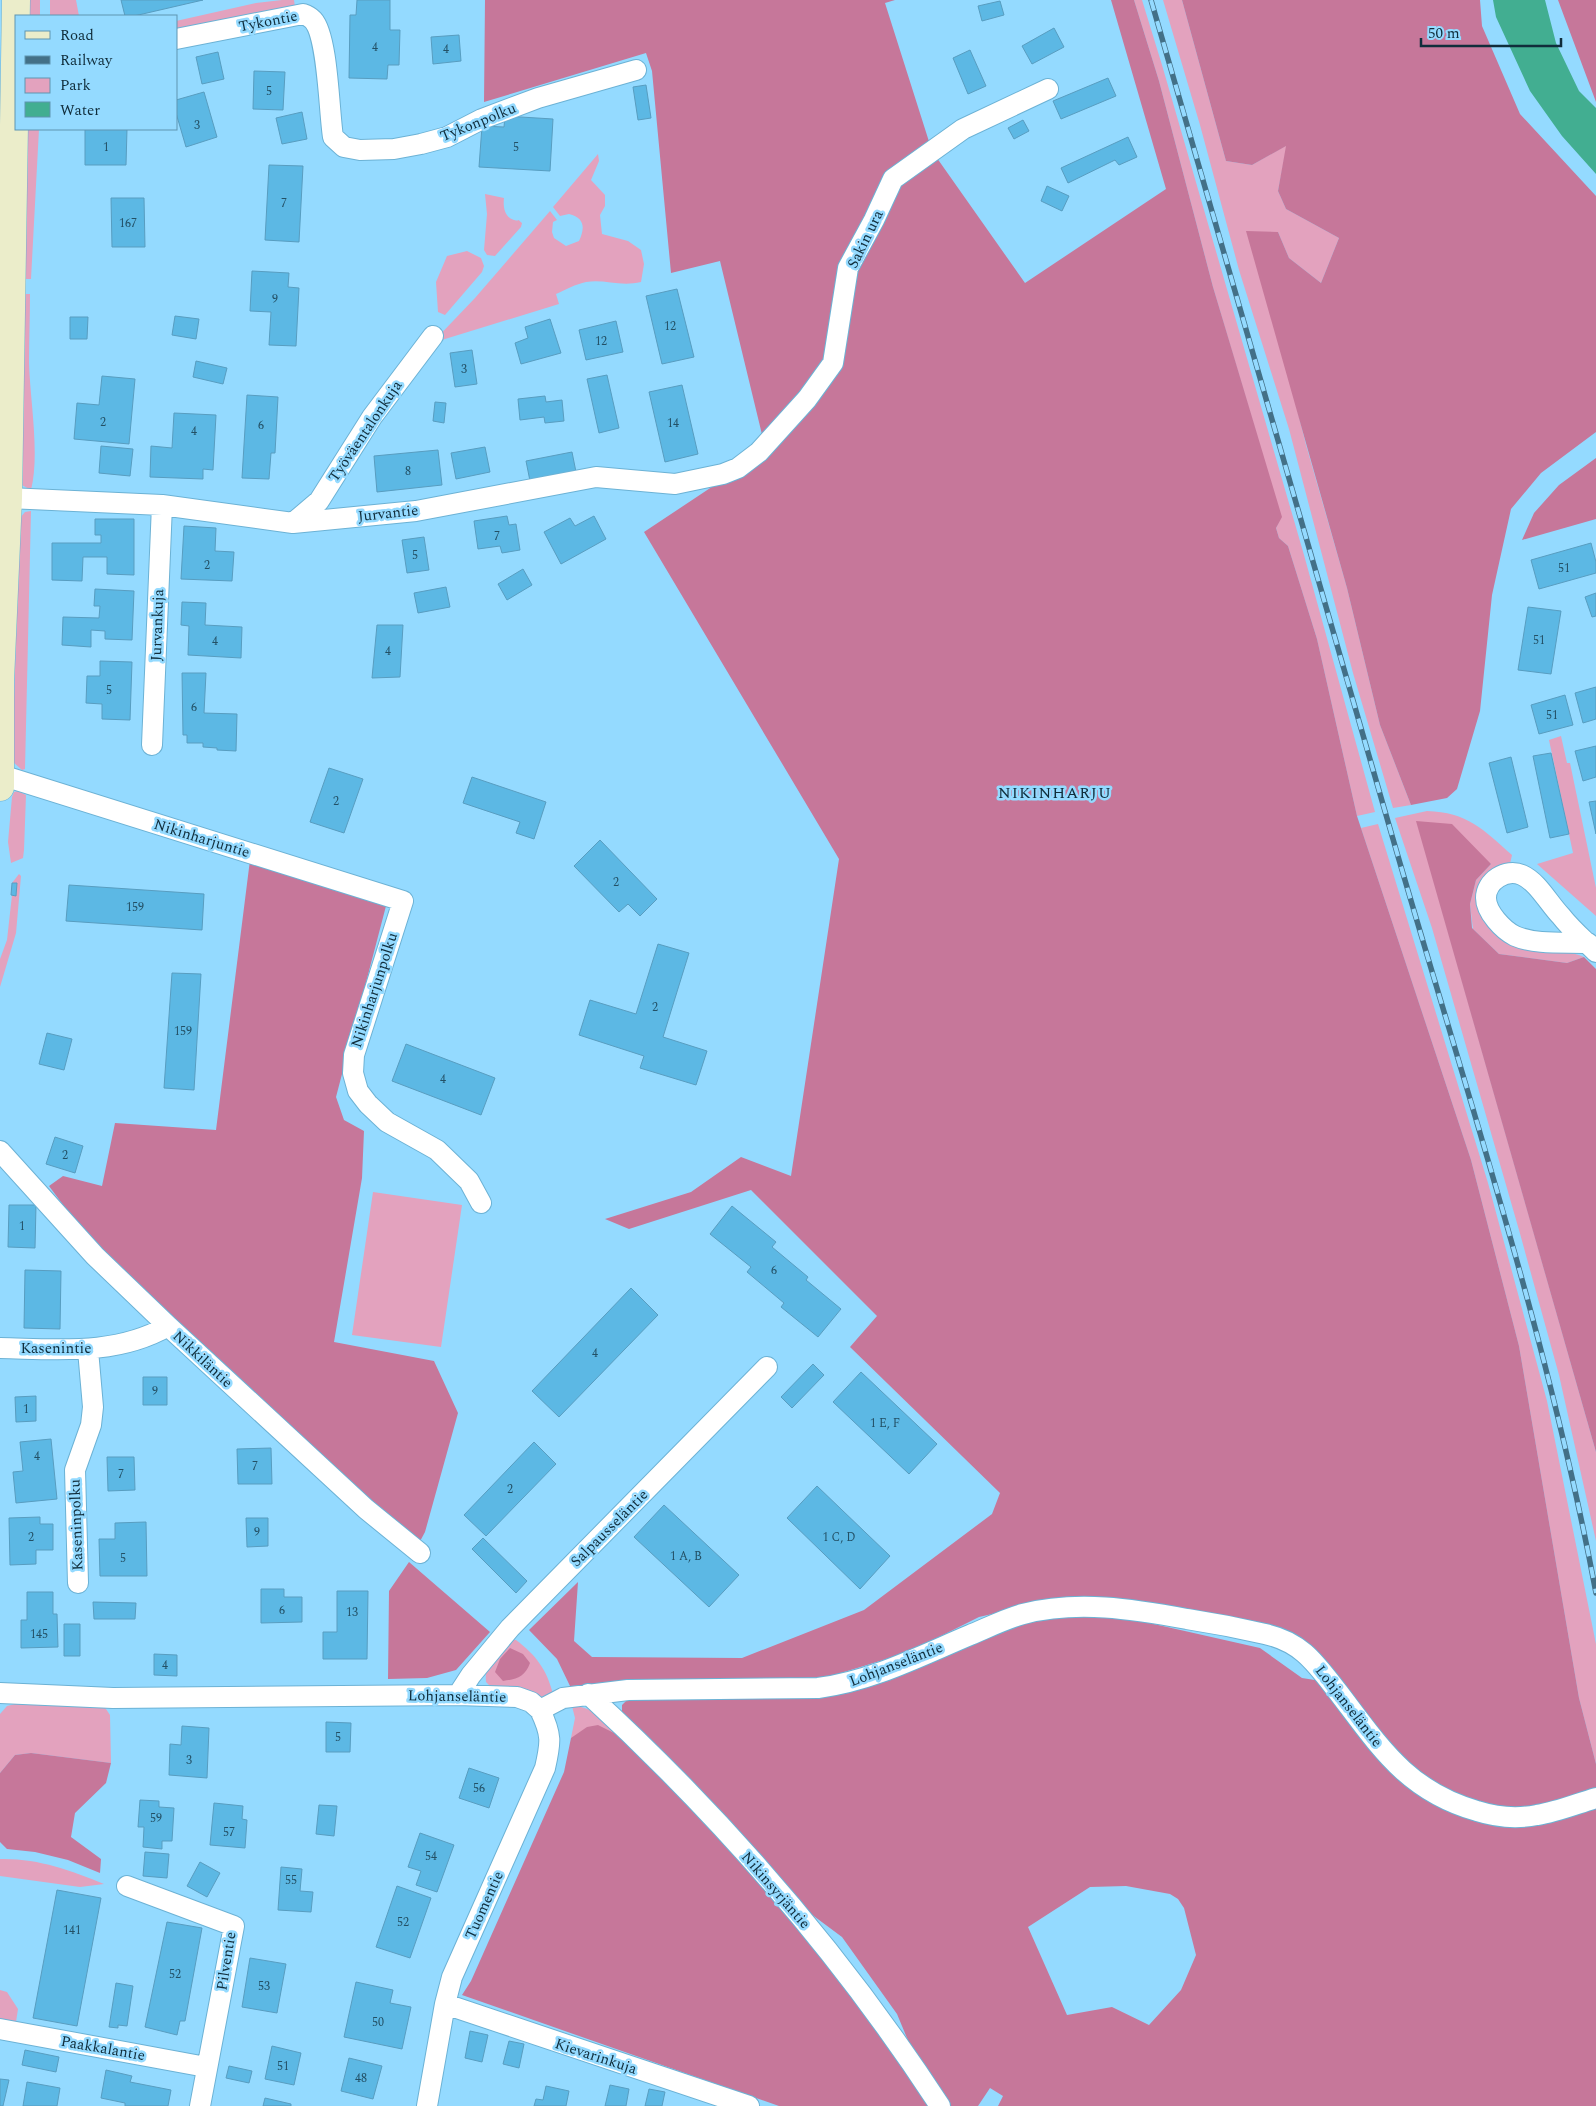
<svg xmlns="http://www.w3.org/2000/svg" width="1596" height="2106" viewBox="0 0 1596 2106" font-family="Spectral,serif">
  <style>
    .green { fill: #e3a2be }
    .forest { fill: #c6779a; fill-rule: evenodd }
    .water { fill: #42ae91 }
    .building { fill: #5cb8e4; stroke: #589dc0 }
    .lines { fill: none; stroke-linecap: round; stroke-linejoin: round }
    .street-casing { stroke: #6cb2d5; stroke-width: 22 }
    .secondary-casing { stroke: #6cb2d5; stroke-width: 29 }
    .street { stroke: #fff; stroke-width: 20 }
    .secondary { stroke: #ebedca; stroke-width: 28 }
    .rail-casing { stroke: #437087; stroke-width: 5.5 }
    .rail { stroke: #94daff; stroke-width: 4; stroke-dasharray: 11; stroke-linecap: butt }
    .labels { text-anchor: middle; stroke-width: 5; stroke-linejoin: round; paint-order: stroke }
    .number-label { font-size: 12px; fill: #235065 }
    .street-label { font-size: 15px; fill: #102d3b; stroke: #94daff }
    .neighbourhood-label { font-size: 16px; letter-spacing: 1px; fill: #102d3b; stroke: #94daff }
  </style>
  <rect width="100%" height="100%" fill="#94daff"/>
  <!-- green -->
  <path class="green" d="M28,0H40V16H28Z
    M50,0H76L79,16H50Z
    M282,0H294L295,7L176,33V21L256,3Z
    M1134,0H1142L1162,65L1304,555L1375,812L1357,816L1317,639L1288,546L1279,538L1276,528L1281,517L1213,287L1159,81Z
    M1163,0H1182L1226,161L1252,165L1287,145L1278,191L1286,209L1339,238L1321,283L1289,258L1278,232L1288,373L1306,445L1347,588L1380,725L1411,805L1393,808L1353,673L1289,429L1239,270L1200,125Z
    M25,129H39L31,279H22Z
    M598,154L599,161L591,180L605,195V206L600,215L602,234L628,241L641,250L644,264L641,282C620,287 605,279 586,282C576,284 565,290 556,294L559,304L432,343L475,298L550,211L557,220L553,222L552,232L554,238L566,246L579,241C585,228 585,218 569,214L560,216L553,207Z
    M485,194L504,198C503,206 504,217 514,220C522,222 515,217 522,223L521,227L495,256L487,255L484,250L487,214Z
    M467,251L481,258L484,266L482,272L445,315L438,312L436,282L447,256Z
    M26,294H30C30,317 29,340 29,363C30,400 40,454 31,490L20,484L23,296Z
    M31,511L25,769L22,770L12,761L20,518L25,512Z
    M1561,736L1567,763H1570L1596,888V916L1537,864L1573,853L1549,740Z
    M18,791L26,795L24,850L23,858L11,863L8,842L12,797L14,792Z
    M1427,811C1467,812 1484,830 1512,855L1510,864C1499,863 1490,869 1484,877C1474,890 1475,903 1484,916C1490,923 1496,934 1503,940C1527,958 1559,945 1584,957L1567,963L1499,954L1473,929L1470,904L1476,880L1491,864L1417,822L1596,1452V1541L1559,1375L1519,1230L1432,928L1395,818Z
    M1378,824L1488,1183L1547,1401L1596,1644V1764L1579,1698L1519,1346L1471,1160L1361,828Z
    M19,874L21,876L16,933L0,987V959L7,940L12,895L16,896L17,884L12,883Z
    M373,1192L462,1205L441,1347L352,1335Z
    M511,1640H516C536,1655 547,1670 553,1694L541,1697L532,1691L491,1687L486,1682C484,1662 498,1653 511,1640Z
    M15,1704L104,1706L110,1715L111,1763L31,1753L15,1755L0,1773V1714L7,1706Z
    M572,1706C593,1705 609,1726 624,1738H571L575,1718Z
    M0,1859C37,1858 70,1870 104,1884L80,1887L0,1876Z
    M0,1990L7,1992L18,2009L16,2022L0,2021Z"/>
  <!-- forest -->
  <path class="forest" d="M485,0H895L885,3L932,151L1025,283L1166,189L1111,0H1134L1159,81L1213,287L1282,517L1276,528L1279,538L1288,546L1317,639L1357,816L1471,1160L1519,1346L1579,1698L1596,1764V1791C1571,1799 1543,1809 1517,1810C1482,1811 1448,1793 1420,1774L1281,1630L1053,1600L979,1617L909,1652L828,1677L570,1686L557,1659L529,1630L578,1582L574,1641L592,1657L742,1658L864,1610L992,1514L1000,1493L850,1347L877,1316L751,1190L629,1229L605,1219L691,1192L741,1157L791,1176L839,859L644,532L766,451L720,261L671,273L652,71L646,53L484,102Z
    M1182,0H1480L1482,26L1520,114L1596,196V432L1541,473L1511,509L1492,595L1480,711L1457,789L1447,798L1411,805L1380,725L1347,588L1246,231L1278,232L1289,258L1321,283L1339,238L1286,209L1278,191L1286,146L1252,165L1226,161Z
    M1558,0H1596V102Z
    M1596,458V519L1522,540L1534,513L1559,485Z
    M1416,821L1452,824L1491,864L1476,880L1470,904L1472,928L1499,954L1567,963L1584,957L1596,969V1452Z
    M250,860L386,906L336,1097L344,1120L364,1131L362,1178L334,1342L434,1361L458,1413L425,1532L418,1545L99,1253L49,1186L63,1176L102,1186L115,1123L216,1130Z
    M409,1562L490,1632L456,1670L427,1678L388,1679L389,1591Z
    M1062,1615H1114L1260,1648L1302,1678L1321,1681L1467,1816L1596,1808V2106H998L1003,2096L990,2088L978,2106H949L912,2050L897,2014L842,1937L807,1911L622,1712V1705L629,1698L799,1696L1028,1621ZM1126,1886L1170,1894L1178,1899L1184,1908L1196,1955L1181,1990L1149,2025L1112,2007L1067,2015L1028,1927L1090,1887Z
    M510,1648L523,1654L530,1663C525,1677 517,1679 503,1681L495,1672L500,1659Z
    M598,1725L624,1738L663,1776L804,1929L932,2106H779L462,1995L471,1981L564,1772L571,1738L587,1727Z
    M31,1753L111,1763L106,1783L75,1813L71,1837L101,1859L100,1873L68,1860L35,1852L7,1849L0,1842V1773L15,1755Z"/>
  <!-- water -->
  <path class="water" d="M1493,0H1545L1556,43L1579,91L1596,108V174L1562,136L1530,91L1496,17Z"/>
  <!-- building -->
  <path class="building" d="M121,0H203L134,16H125Z
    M357,0H390V30H400L399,65H388L387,79L349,78L350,15H356Z
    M1000,1L1004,15L982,21L978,6Z
    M1054,28L1064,47L1032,64L1022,46Z
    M459,35L461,61L433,64L431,37Z
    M970,50L986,86L968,94L953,58Z
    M218,52L224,79L202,84L196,57Z
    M254,71L285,72L283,110L253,109Z
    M1108,78L1116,96L1061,119L1053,101Z
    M646,85L651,118L638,120L633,87Z
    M204,92L217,137L186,147L176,113V100Z
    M302,112L307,139L282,144L276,118Z
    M505,116L553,119L550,171L479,167L482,126L504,127Z
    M1023,120L1029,131L1014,139L1008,128Z
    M85,129H127L126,165H85Z
    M1128,137L1137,157L1119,165L1115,160L1068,183L1061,168Z
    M269,165L303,166L299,242L265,240Z
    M1047,186L1069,196L1062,211L1041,201Z
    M111,198H144L145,247H112Z
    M252,271L289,273L288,287L299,288L296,346L269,345L271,312L250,311Z
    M677,289L694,357L662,364L646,296Z
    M175,316L199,319L196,339L172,335Z
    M70,317H88L87,339H70Z
    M550,319L561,353L521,364L515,343L528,338L525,327Z
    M616,321L623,352L586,360L579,330Z
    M472,350L477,384L455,387L450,353Z
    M196,361L227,368L223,384L193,377Z
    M607,375L619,428L599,433L587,379Z
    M102,376L135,379L129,444L74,439L77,403L99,405Z
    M682,385L698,454L665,462L649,392Z
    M247,395L278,397L275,453H271L269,479L242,478Z
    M545,396L546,402L562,400L564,421L545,423L544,417L520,420L518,399Z
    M435,402L446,403L444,423L433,421Z
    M174,413L216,415L213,470L203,469V479L150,477L151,446L172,448Z
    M101,446L133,449L130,476L99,473Z
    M485,447L490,472L456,479L451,453Z
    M438,450L442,485L377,492L374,456Z
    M572,452L576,472L530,481L526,461Z
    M507,516L509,525L516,524L520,550L502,553L500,546L478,549L474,521Z
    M594,516L606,539L561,564L544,532L570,518L575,526Z
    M95,519H134V575L107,574V557H83L82,581L52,580V543H101V535H95Z
    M184,526L216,528L215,551L234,552L232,581L181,579Z
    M424,537L429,570L407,573L402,540Z
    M1591,543L1596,562V573L1539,589L1531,560Z
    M523,569L532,585L507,600L498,584Z
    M446,587L450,607L418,613L414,593Z
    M95,589L134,591L132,640L105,639V631L91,630V647L62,645L63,617L99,618L100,606H94Z
    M1596,593V616L1592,617L1585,597Z
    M182,602L206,603L205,625L242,627L241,658L188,655L189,626L181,625Z
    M1528,607L1561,611L1551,674L1518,670Z
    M377,625H403L400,677L372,678Z
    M100,661L132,662L130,720L102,719V704L86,703L87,676H100Z
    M182,673H206L204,713L237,714L236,751L217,750V748L203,747V743H187V735H183Z
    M1596,687V719L1583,723L1575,693Z
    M1565,695L1573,725L1539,734L1531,705Z
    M1596,746V777L1583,781L1575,751Z
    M1551,753L1569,834L1550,838L1533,756Z
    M1511,757L1528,827L1507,833L1489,763Z
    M329,768L363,779L344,833L310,822Z
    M472,777L546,802L534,839L516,833L520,822L463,803Z
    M1596,801V834L1589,802Z
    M600,840L657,899L640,916L628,904L619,912L574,866Z
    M12,883H17L16,896L11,895Z
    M69,885L204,894L202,930L66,921Z
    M658,944L689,953L663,1037L707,1051L696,1085L640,1068L644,1056L579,1035L590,1000L636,1014Z
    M172,973L201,974L194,1090L164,1088Z
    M47,1033L72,1039L64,1070L39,1064Z
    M406,1044L495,1078L481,1115L392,1081Z
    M55,1137L83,1146L75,1173L46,1164Z
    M9,1205H36L35,1248L8,1247Z
    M732,1206L776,1242L772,1247L808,1277L806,1280L841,1309L818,1337L781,1307L784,1303L747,1272L751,1267L710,1234Z
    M25,1270L61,1271L60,1329L24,1328Z
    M631,1288L658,1315L559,1417L532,1391Z
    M813,1364L824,1375L792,1408L781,1397Z
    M861,1372L937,1444L909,1474L833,1402Z
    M143,1377H167V1405H143Z
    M36,1396V1421L16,1422L15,1397Z
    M51,1439L57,1499L16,1503L13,1472L23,1471L20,1442Z
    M534,1442L556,1464L486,1536L464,1515Z
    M271,1448L272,1484H238L237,1449Z
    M107,1457H134L135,1490L108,1491Z
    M817,1486L890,1556L860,1589L787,1518Z
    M664,1505L739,1575L709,1607L634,1537Z
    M40,1517V1524H53V1550H36V1564L10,1565L9,1518Z
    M246,1518H268V1546L247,1547Z
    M146,1522L147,1576H100L99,1539H115V1523Z
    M483,1538L527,1581L516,1593L472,1549Z
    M261,1589H284V1597H302V1622L261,1623Z
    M337,1591H368L367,1659H323V1632H337Z
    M27,1592H53V1614H57L58,1647L21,1648V1620H27Z
    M93,1602L136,1603L135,1619H94Z
    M64,1624H80V1656H64Z
    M154,1654L177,1655V1676L154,1675Z
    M326,1722L351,1723L350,1752H326Z
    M182,1726L209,1728L207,1778L169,1775L170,1744L181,1745Z
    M469,1768L499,1778L489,1808L459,1798Z
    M140,1800L159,1801V1807L174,1808L172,1841H162V1849L143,1847L144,1827H138Z
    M214,1803L243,1806L242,1819L247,1820L245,1848L210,1845Z
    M319,1805L337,1806L334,1836L316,1834Z
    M420,1833L454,1845L437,1892L416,1885L421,1871L408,1867Z
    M145,1852L169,1854L167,1878L143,1876Z
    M200,1862L220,1873L207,1897L187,1886Z
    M281,1867L302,1869L300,1891L313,1892L311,1912L278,1910Z
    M397,1886L431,1898L410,1958L376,1947Z
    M57,1890L101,1898L77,2026L33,2018Z
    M167,1922L202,1928L185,2021H180L177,2035L145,2027Z
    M250,1958L286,1964L277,2013L242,2007Z
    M356,1982L393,1990L390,2003L411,2007L402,2049L344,2037Z
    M116,1983L133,1986L127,2026L118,2025V2028L109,2027Z
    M470,2031L488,2035L482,2062L465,2058Z
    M509,2041L524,2044L519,2068L503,2064Z
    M272,2046L301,2053L294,2085L265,2079Z
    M25,2050L59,2057L56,2072L22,2065Z
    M349,2058L382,2066L373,2099L341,2091Z
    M229,2066L252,2071L249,2083L226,2078Z
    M106,2070L132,2076L130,2082L171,2090L168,2106H125V2103L101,2098Z
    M0,2079L9,2080L3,2106H0Z
    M27,2082L60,2088L57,2106H23Z
    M610,2085L629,2089L626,2106H605Z
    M546,2086L569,2091L566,2106H534L536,2099L543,2100Z
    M649,2089L665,2092L662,2106H645Z
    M265,2098L291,2104V2106H263Z"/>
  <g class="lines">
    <!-- street casing -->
    <g class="street-casing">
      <path id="street" d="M176,39L303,14C306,15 310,17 313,20C328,36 329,112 333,137L344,147L360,150L394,149L421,144L447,137L482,119L538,98L636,70
        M8,498L162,505L293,523L416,511L596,477L675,484L723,474L738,468L759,452L807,399L833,363L848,268L874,220L893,179L963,129L1048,89
        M293,523L319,501L372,417L433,336
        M152,745L162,505
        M1,775L403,901L354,1055L353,1073L358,1091L368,1104L387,1122L437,1150L469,1181L481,1203
        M1588,943C1565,942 1536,945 1515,936C1503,930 1486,912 1486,898C1486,881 1506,868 1522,875C1538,882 1549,904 1561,916C1571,929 1584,940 1596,952
        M0,1151L95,1256L168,1326L366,1509L420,1553
        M0,1348C57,1349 116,1356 168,1326
        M78,1583L75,1470L91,1425L93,1407L88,1350
        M0,1693L113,1698L458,1695L517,1697L531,1702L540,1710L563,1698L628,1690L818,1688C872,1681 920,1656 970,1635C987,1628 1005,1619 1023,1614C1077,1600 1133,1609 1187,1619C1213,1623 1239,1628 1265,1634C1302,1642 1316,1664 1338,1692C1380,1747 1407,1791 1477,1811C1496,1817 1517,1819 1537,1815C1557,1812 1576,1804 1596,1798
        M588,1694C721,1816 841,1954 940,2106
        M458,1695L471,1675L510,1628L767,1367
        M127,1886L234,1926L200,2106
        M445,2004L749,2106
        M0,2029L206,2067
        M427,2106L445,2004L452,1977L545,1768C551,1742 552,1735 540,1710"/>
    </g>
    <!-- secondary casing -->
    <g class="secondary-casing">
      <path id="secondary" d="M0,787V681L8,498L16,0"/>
    </g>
    <!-- street -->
    <use href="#street" class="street"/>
    <!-- secondary -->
    <use href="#secondary" class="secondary"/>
    <!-- rail casing -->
    <g class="rail-casing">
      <path id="rail" d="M1151,0C1232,280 1312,559 1393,839C1465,1089 1548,1336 1596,1593"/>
    </g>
    <!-- rail -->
    <use href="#rail" class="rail"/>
  </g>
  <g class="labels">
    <!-- number labels -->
    <g class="number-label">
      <text x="375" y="51">4</text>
      <text x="446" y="53">4</text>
      <text x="269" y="95">5</text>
      <text x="197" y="129">3</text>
      <text x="106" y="151">1</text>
      <text x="516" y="151">5</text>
      <text x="284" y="207">7</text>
      <text x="128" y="227">167</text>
      <text x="275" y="303">9</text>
      <text x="670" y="330">12</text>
      <text x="601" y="345">12</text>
      <text x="464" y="373">3</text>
      <text x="103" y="426">2</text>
      <text x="673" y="427">14</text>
      <text x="261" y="429">6</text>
      <text x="194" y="435">4</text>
      <text x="408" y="475">8</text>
      <text x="497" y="540">7</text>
      <text x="415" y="559">5</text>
      <text x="207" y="569">2</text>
      <text x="1564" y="572">51</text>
      <text x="1539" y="644">51</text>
      <text x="215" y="645">4</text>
      <text x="388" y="655">4</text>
      <text x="109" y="694">5</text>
      <text x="194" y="711">6</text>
      <text x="1552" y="719">51</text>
      <text x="336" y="805">2</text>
      <text x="616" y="886">2</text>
      <text x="135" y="911">159</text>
      <text x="655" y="1011">2</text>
      <text x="183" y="1035">159</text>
      <text x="443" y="1083">4</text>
      <text x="65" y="1159">2</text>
      <text x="22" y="1230">1</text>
      <text x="774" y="1274">6</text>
      <text x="595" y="1357">4</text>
      <text x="155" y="1395">9</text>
      <text x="26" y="1413">1</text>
      <text x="885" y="1427">1 E, F</text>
      <text x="37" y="1460">4</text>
      <text x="255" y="1470">7</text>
      <text x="121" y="1478">7</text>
      <text x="510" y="1493">2</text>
      <text x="257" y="1536">9</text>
      <text x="31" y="1541">2</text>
      <text x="839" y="1541">1 C, D</text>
      <text x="686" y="1560">1 A, B</text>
      <text x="123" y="1562">5</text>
      <text x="282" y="1614">6</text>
      <text x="352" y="1616">13</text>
      <text x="39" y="1638">145</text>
      <text x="165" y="1669">4</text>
      <text x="338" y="1741">5</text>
      <text x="189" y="1764">3</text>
      <text x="479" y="1792">56</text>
      <text x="156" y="1822">59</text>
      <text x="229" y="1836">57</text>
      <text x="431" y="1860">54</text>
      <text x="291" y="1884">55</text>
      <text x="403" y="1926">52</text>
      <text x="72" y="1934">141</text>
      <text x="175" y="1978">52</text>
      <text x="264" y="1990">53</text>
      <text x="378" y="2026">50</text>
      <text x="283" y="2070">51</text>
      <text x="361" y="2082">48</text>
    </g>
    <!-- street labels -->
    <g class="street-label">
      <text transform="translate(268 21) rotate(-11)" y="5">Tykontie</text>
      <text transform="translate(478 122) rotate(-22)" y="5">Tykonpolku</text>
      <text transform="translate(865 239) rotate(-64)" y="5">Sakin ura</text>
      <text transform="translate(365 431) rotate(-56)" y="5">Työväentalonkuja</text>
      <text transform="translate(388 513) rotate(-6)" y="5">Jurvantie</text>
      <text transform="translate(157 625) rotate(-88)" y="5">Jurvankuja</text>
      <text transform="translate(202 838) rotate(17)" y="5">Nikinharjuntie</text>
      <text transform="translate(374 990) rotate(-72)" y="5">Nikinharjunpolku</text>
      <text x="56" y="1353">Kasenintie</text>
      <text transform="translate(203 1359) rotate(43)" y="5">Nikkiläntie</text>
      <text transform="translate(76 1525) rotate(-92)" y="5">Kaseninpolku</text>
      <text transform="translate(609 1528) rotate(-45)" y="5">Salpausseläntie</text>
      <text transform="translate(896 1664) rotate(-21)" y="5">Lohjanseläntie</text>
      <text transform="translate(457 1696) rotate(1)" y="5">Lohjanseläntie</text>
      <text transform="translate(1349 1706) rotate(52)" y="5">Lohjanseläntie</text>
      <text transform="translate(776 1890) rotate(49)" y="5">Nikinsyrjäntie</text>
      <text transform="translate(484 1905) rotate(-66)" y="5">Tuomentie</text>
      <text transform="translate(226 1961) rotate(-81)" y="5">Pilventie</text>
      <text transform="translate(103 2048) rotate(10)" y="5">Paakkalantie</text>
      <text transform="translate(596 2056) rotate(18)" y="5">Kievarinkuja</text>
    </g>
    <!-- neighbourhood labels -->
    <g class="neighbourhood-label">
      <text x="1055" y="798">NIKINHARJU</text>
    </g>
  </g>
  <!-- legend -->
  <rect x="15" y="15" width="162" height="115" fill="#94daff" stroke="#5f95b1"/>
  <rect x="25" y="31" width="25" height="8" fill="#ebedca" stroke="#5f95b1"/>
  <text x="60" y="40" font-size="15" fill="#102d3b">Road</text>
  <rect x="25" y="56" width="25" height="8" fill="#437087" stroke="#5f95b1"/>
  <text x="60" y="65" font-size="15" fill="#102d3b">Railway</text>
  <rect x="25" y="78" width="25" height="15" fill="#e3a2be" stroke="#5f95b1"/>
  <text x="60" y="90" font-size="15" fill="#102d3b">Park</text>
  <rect x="25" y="102" width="25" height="15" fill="#42ae91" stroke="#5f95b1"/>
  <text x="60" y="115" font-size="15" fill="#102d3b">Water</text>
  <!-- scale -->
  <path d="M1421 38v8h140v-8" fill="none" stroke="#102d3b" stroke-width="2.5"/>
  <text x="1428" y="38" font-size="15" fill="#102d3b" stroke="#94daff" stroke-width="4" paint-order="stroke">50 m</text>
</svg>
